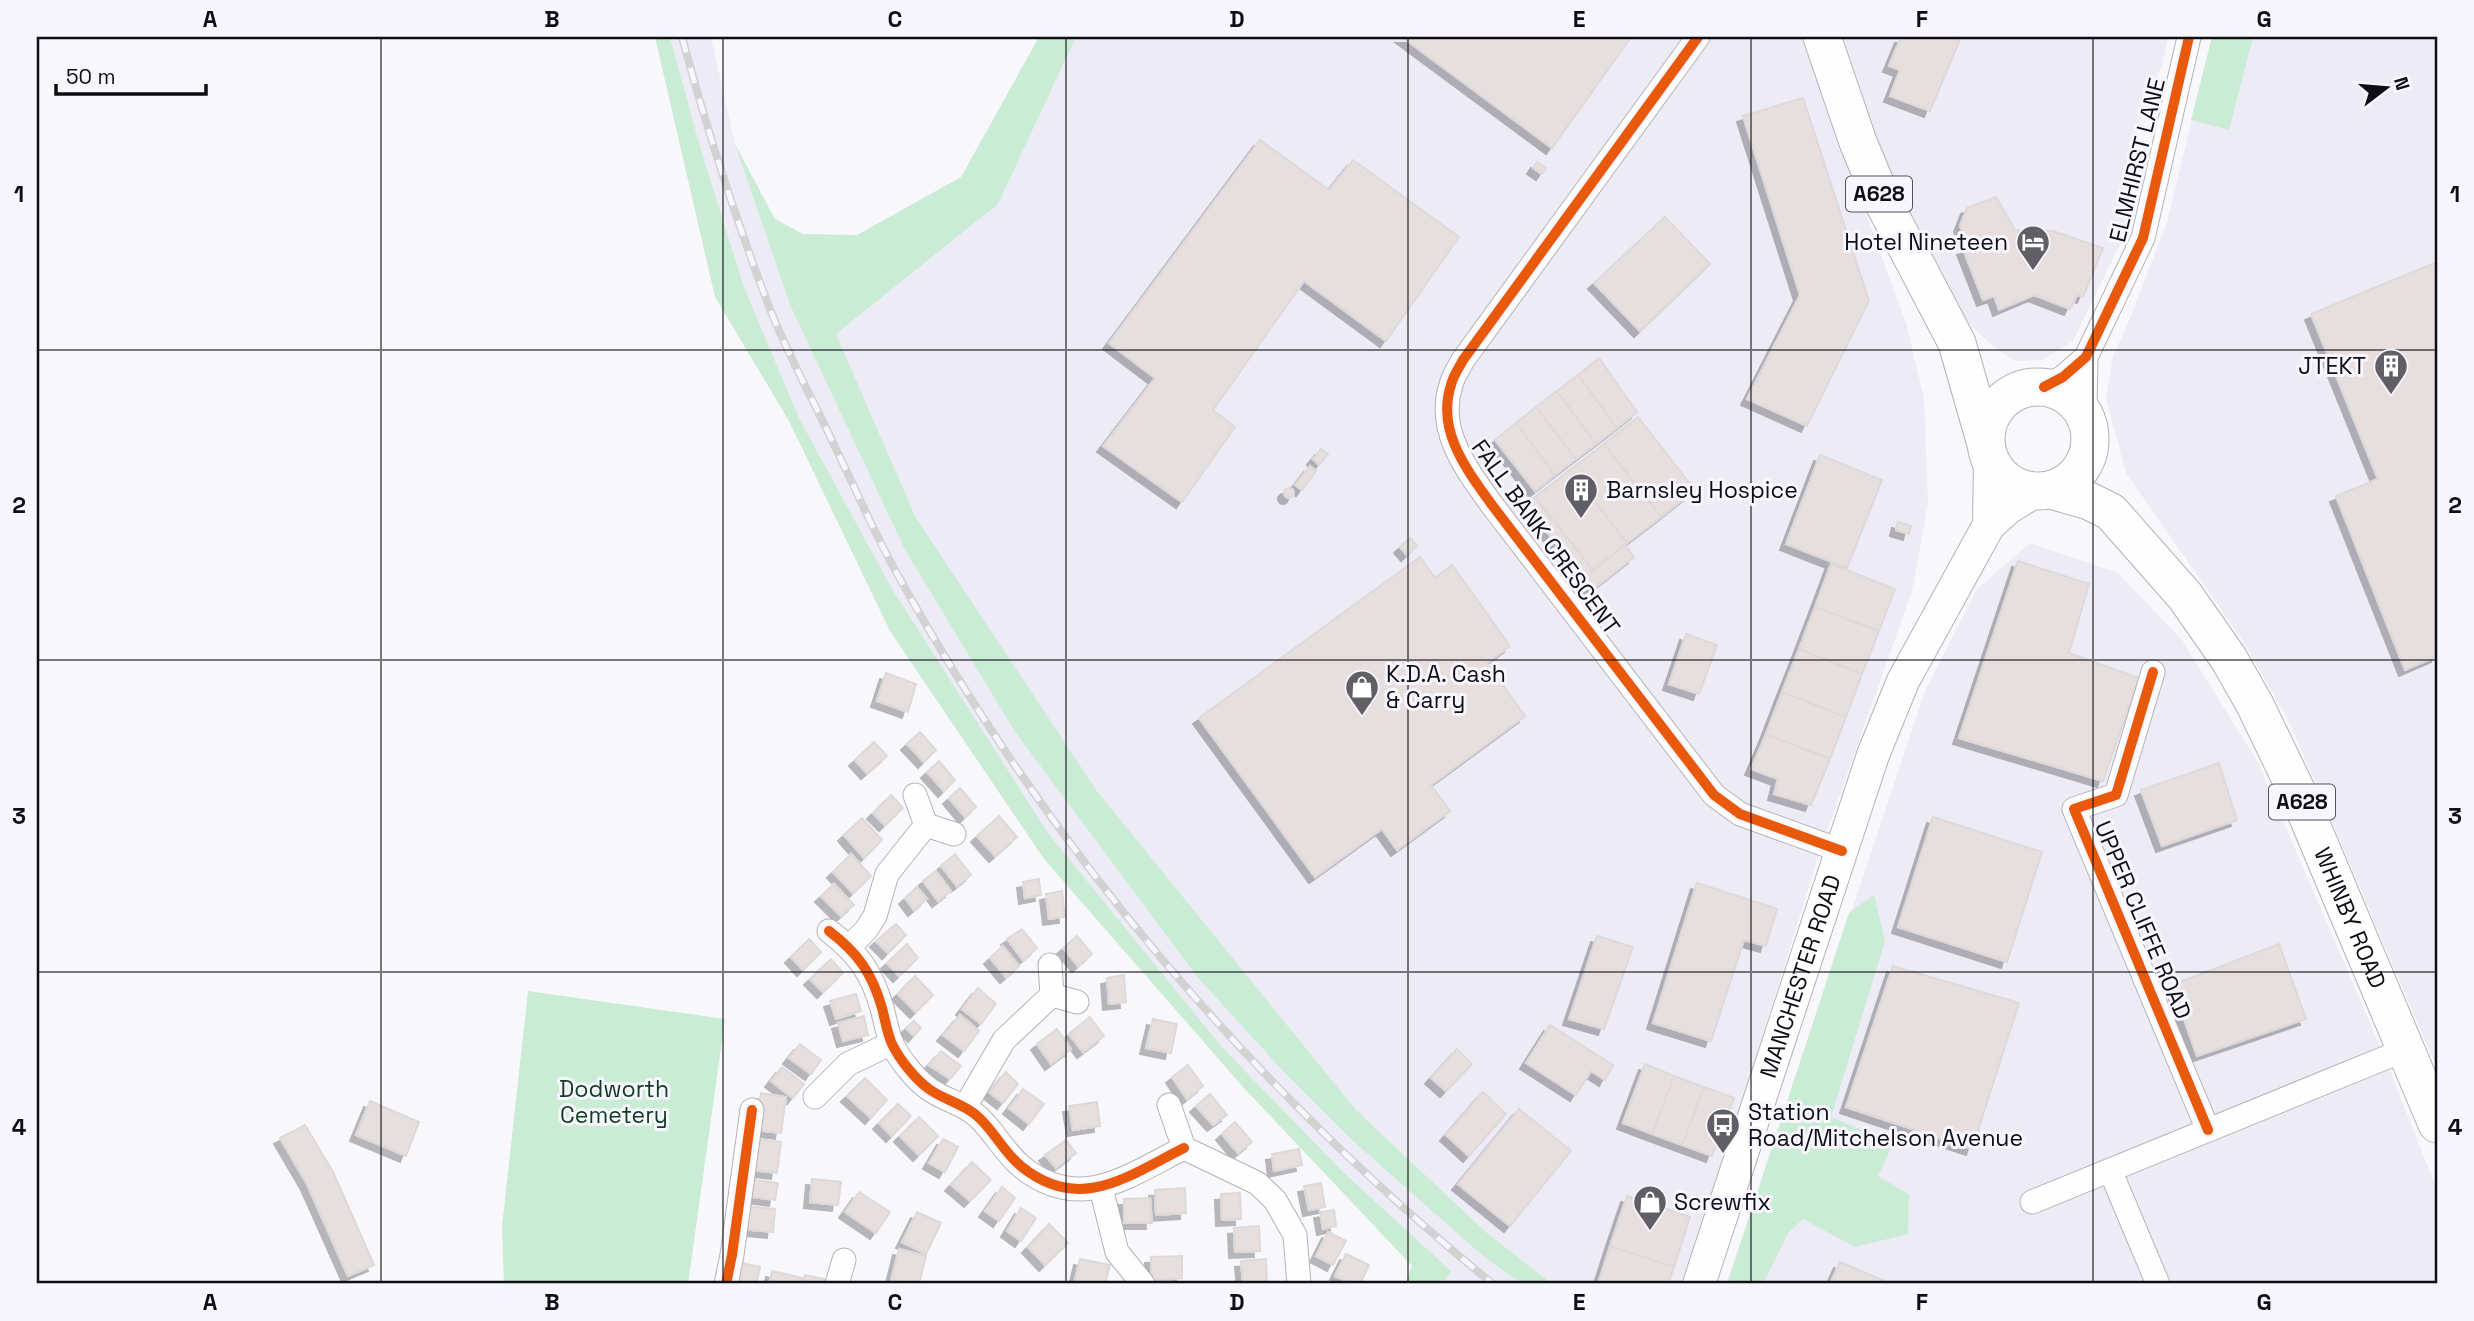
<svg xmlns="http://www.w3.org/2000/svg" width="2474" height="1321" viewBox="0 0 2474 1321" font-family="'Space Grotesk',sans-serif">
  <style>
    .built { fill: #edebf6 }
    .green { fill: #caebd4 }
    .building { fill: #e7dfdd; stroke: #ddd9d8; stroke-width: 2; filter: url(#shadow) }
    .lines { fill: none; stroke-linecap: round; stroke-linejoin: round }
    .minor-casing { stroke: #b4b2b8; stroke-width: 25 }
    .secondary-casing { stroke: #b4b2b8; stroke-width: 34 }
    .trunk-casing { stroke: #b4b2b8; stroke-width: 39 }
    .minor { stroke: #fefeff; stroke-width: 23 }
    .secondary { stroke: #fefeff; stroke-width: 32 }
    .trunk { stroke: #fefeff; stroke-width: 37 }
    .rail-casing { stroke: #d2d2d3; stroke-width: 8 }
    .rail { stroke: #f7f5fe; stroke-width: 5; stroke-dasharray: 16; stroke-linecap: butt }
    .cycleway-casing { stroke: #f7f5fe; stroke-width: 15 }
    .cycleway { stroke: #e8590c; stroke-width: 10 }
    .grid { fill: none; stroke: #0f0d14; stroke-width: 2; stroke-opacity: 0.55 }
    .labels { text-anchor: middle; stroke-width: 6; stroke-linejoin: round; paint-order: stroke }
    .shield { fill: #f7f5fe; stroke: #55535a; stroke-width: 2 }
    .shield-label { font-size: 21px; font-weight: bold; fill: #0f0d14 }
    .street-label { font-size: 23px; fill: #0f0d14; stroke: #f7f5fe }
    .poi-label { font-size: 23px; fill: #0f0d14; stroke: #f7f5fe; text-anchor: start }
    .park-label { font-size: 23px; fill: #0e3e1f; stroke: #f7f5fe }
    .neatline { fill: none; stroke: #0f0d14; stroke-width: 2.5 }
    .grid-label { font-size: 23px; text-anchor: middle; font-weight: bold; fill: #0f0d14 }
  </style>
  <defs>
    <filter id="shadow"><feDropShadow dx="-6" dy="6" stdDeviation="0" flood-color="#0004"/></filter>
  </defs>
  <rect width="100%" height="100%" fill="#f8f7fc"/>
  <!-- built -->
  <path class="built" d="M670,37H711L735,144L790,305L905,550L1015,732L1199,979L1284,1072L1353,1141L1482,1254L1522,1284H1443L1451,1271L1341,1170L1222,1047L1048,833L891,587L799,418L744,287L701,150Z
    M1076,37H1801L1906,323L1924,398L1928,505L1912,591L1822,845L1743,1098L1681,1284H1552L1487,1233L1356,1110L1097,791L916,518L836,334L998,204Z
    M1838,37H2168L2162,65L2130,151L2127,230L2073,341L2043,360L2014,361L1987,341L1968,322L1922,239L1865,115Z
    M2212,37H2437V1069L2288,719L2241,638L2126,473L2106,398L2113,355L2127,326L2167,222Z
    M2030,543L2118,573L2182,640L2258,763L2385,1058L2437,1190V1284H1727L1925,691L1977,589Z"/>
  <!-- green -->
  <path class="green" d="M655,37H670L701,150L744,287L799,418L891,587L1048,833L1222,1047L1341,1170L1451,1271L1443,1284H1405L1412,1266L1243,1087L1044,859L890,631L789,421L715,297Z
    M1039,37H1076L998,204L836,334L916,518L1097,791L1356,1110L1487,1233L1552,1284H1522L1482,1255L1353,1141L1284,1072L1199,979L1015,732L905,550L790,305L735,144L775,219L803,234L857,235L961,177Z
    M2212,37H2253L2229,130L2191,120Z
    M1874,895L1885,941L1831,1117L1893,1144L1878,1176L1909,1194L1908,1234L1855,1247L1803,1219L1788,1233L1763,1284H1727L1849,913Z
    M528,991L725,1019L688,1284H504L502,1227Z"/>
  <!-- building -->
  <path class="building" d="M1402,37H1631L1552,148Z
    M1901,37H1961L1930,111L1890,96L1900,70L1889,66Z
    M1803,98L1869,301L1807,426L1747,399L1800,295L1743,116Z
    M1260,140L1329,190L1353,160L1459,237L1386,341L1304,281L1213,410L1235,427L1182,502L1103,446L1155,378L1109,343Z
    M1537,162L1546,168L1542,174L1533,168Z
    M1996,197L2015,230L2053,231L2103,248L2083,297L2077,295L2070,309L2034,295L1999,310L1994,296L1983,300L1963,249L1970,247L1960,226L1967,208Z
    M1665,217L1710,264L1640,331L1594,283Z
    M2437,262V656L2405,670L2336,496L2378,479L2311,314Z
    M1599,358L1637,412L1617,428L1578,375Z
    M1578,375L1617,428L1596,444L1557,391Z
    M1557,391L1596,444L1576,459L1536,407Z
    M1536,407L1576,459L1555,475L1516,423Z
    M1638,417L1695,490L1661,517L1604,444Z
    M1516,423L1555,475L1535,491L1495,440Z
    M1604,444L1661,517L1627,543L1570,470Z
    M1321,449L1328,454L1319,465L1313,459Z
    M1820,455L1882,480L1847,568L1786,544Z
    M1310,466L1316,471L1302,490L1295,485Z
    M1570,470L1627,543L1593,570L1535,497Z
    M1284 493a5 5 0 1 1 10 0a5 5 0 1 1-10 0Z
    M1535,497L1593,570L1625,545L1634,557L1592,590L1526,505Z
    M1898,522L1911,526L1909,534L1896,530Z
    M1410,538L1417,546L1407,555L1400,547Z
    M1420,557L1435,578L1452,565L1510,646L1487,663L1525,716L1431,785L1450,811L1397,850L1382,829L1315,877L1199,718Z
    M2018,561L2089,584L2069,653L2139,678L2103,781L1959,738Z
    M1831,564L1895,589L1879,631L1815,607Z
    M1815,607L1879,631L1862,674L1799,649Z
    M1686,634L1717,645L1699,694L1669,684Z
    M1799,649L1862,674L1846,717L1782,692Z
    M886,673L916,684L908,712L877,701Z
    M1782,692L1846,717L1830,759L1766,734Z
    M920,732L936,750L924,762L907,744Z
    M1766,734L1830,759L1811,805L1774,794L1778,779L1751,769Z
    M874,742L887,756L867,773L855,760Z
    M939,761L955,780L944,791L927,772Z
    M2219,763L2237,820L2162,846L2141,790Z
    M960,788L976,807L965,817L949,798Z
    M891,795L903,808L885,825L873,813Z
    M999,816L1017,837L995,856L977,836Z
    M1933,817L2042,852L2007,962L1898,927Z
    M862,818L882,840L864,858L844,835Z
    M851,854L871,876L853,893L833,872Z
    M955,854L971,875L957,886L941,866Z
    M936,871L951,891L938,901L923,881Z
    M1039,879L1041,895L1025,898L1023,882Z
    M1697,883L1777,909L1766,946L1744,940L1711,1041L1653,1023Z
    M834,884L854,905L841,916L821,896Z
    M917,887L927,899L914,910L905,898Z
    M1062,891L1065,917L1049,919L1046,894Z
    M896,924L906,935L888,953L876,941Z
    M1022,929L1037,948L1023,960L1007,939Z
    M1077,936L1092,954L1078,966L1063,948Z
    M1597,936L1633,947L1604,1029L1569,1019Z
    M809,939L821,952L803,970L791,957Z
    M907,944L918,958L899,976L887,963Z
    M2279,944L2306,1019L2197,1056L2172,985Z
    M1003,946L1019,966L1006,977L990,958Z
    M831,959L843,973L823,992L810,979Z
    M1893,966L2019,1003L1972,1149L1846,1107Z
    M1124,975L1126,1002L1109,1004L1107,978Z
    M915,976L933,995L916,1012L898,994Z
    M978,988L996,1004L981,1024L962,1009Z
    M856,994L861,1011L836,1019L830,1001Z
    M960,1015L979,1031L964,1051L943,1035Z
    M864,1016L868,1035L843,1041L838,1023Z
    M1090,1017L1104,1036L1083,1052L1069,1034Z
    M1153,1019L1177,1024L1171,1053L1146,1048Z
    M914,1021L921,1028L914,1036L906,1028Z
    M1550,1025L1613,1065L1605,1080L1591,1071L1576,1095L1526,1063Z
    M1057,1029L1071,1049L1051,1064L1037,1044Z
    M800,1044L821,1060L811,1074L789,1058Z
    M1457,1049L1472,1064L1446,1091L1431,1078Z
    M941,1051L961,1066L950,1079L929,1065Z
    M1645,1064L1674,1076L1652,1134L1623,1123Z
    M1188,1065L1203,1086L1187,1099L1172,1077Z
    M782,1067L804,1084L793,1098L771,1081Z
    M1006,1072L1018,1084L1003,1103L989,1092Z
    M1674,1076L1704,1087L1682,1145L1652,1134Z
    M865,1078L887,1100L871,1118L847,1096Z
    M1704,1087L1734,1098L1712,1156L1682,1145Z
    M1023,1089L1044,1104L1029,1124L1009,1108Z
    M1483,1092L1506,1114L1469,1156L1446,1135Z
    M761,1093L786,1097L781,1133L755,1130Z
    M1210,1094L1227,1115L1213,1125L1196,1106Z
    M370,1101L419,1122L406,1156L356,1135Z
    M1097,1102L1100,1126L1073,1130L1069,1106Z
    M898,1104L911,1116L892,1136L879,1123Z
    M1519,1109L1571,1151L1510,1226L1458,1184Z
    M919,1117L938,1136L919,1155L900,1136Z
    M1235,1122L1252,1142L1238,1153L1222,1134Z
    M305,1125L333,1172L374,1265L348,1276L307,1184L280,1138Z
    M755,1139L781,1142L777,1173L752,1170Z
    M943,1139L958,1147L945,1172L929,1163Z
    M1066,1140L1076,1153L1056,1168L1045,1155Z
    M1299,1149L1302,1165L1274,1171L1272,1154Z
    M972,1162L991,1180L970,1201L951,1185Z
    M747,1179L778,1183L775,1200L745,1196Z
    M812,1179L841,1182L838,1205L810,1202Z
    M1321,1183L1325,1207L1309,1210L1304,1186Z
    M1002,1187L1015,1198L999,1221L985,1211Z
    M1185,1188L1186,1213L1156,1215L1155,1190Z
    M859,1192L890,1212L876,1233L845,1212Z
    M1240,1193L1241,1219L1222,1220L1221,1194Z
    M1627,1196L1690,1217L1674,1267L1610,1246Z
    M1150,1198L1152,1223H1124V1199Z
    M744,1206L775,1209L773,1232L741,1229Z
    M1021,1208L1036,1218L1021,1241L1007,1231Z
    M1334,1210L1336,1226L1323,1229L1320,1212Z
    M917,1212L941,1223L926,1254L902,1242Z
    M1049,1224L1068,1243L1045,1265L1028,1247Z
    M1259,1226L1260,1251L1235,1252L1234,1228Z
    M1328,1232L1346,1241L1333,1265L1316,1256Z
    M1610,1246L1674,1267L1668,1284H1598Z
    M899,1249L926,1256L919,1284L891,1281Z
    M1346,1254L1369,1265L1360,1284H1353L1335,1276Z
    M1182,1256V1278L1152,1281L1151,1257Z
    M1080,1259L1110,1265L1105,1284H1074Z
    M1266,1259L1267,1284H1243L1241,1261Z
    M737,1262L760,1267L756,1284H732Z
    M1840,1262L1891,1284H1830Z
    M772,1271L802,1278L801,1284H769Z
    M805,1275L828,1280L827,1284H803Z"/>
  <g class="lines">
    <!-- minor casing -->
    <g class="minor-casing">
      <path id="minor" d="M1698,37L1463,360C1459,368 1453,376 1451,385C1436,431 1467,470 1492,505L1714,795L1740,814L1842,851
        M2086,357L2085,408L2090,428
        M2044,387L2063,377L2086,357L2143,238L2189,37
        M2153,672L2116,795L2074,809L2208,1130
        M915,795L926,825L954,834
        M829,931C858,953 872,973 882,1008C885,1019 887,1033 892,1044C900,1060 915,1079 929,1089C944,1100 962,1103 976,1115C994,1130 1004,1153 1022,1167C1081,1214 1129,1175 1184,1148
        M850,946L866,930L875,916L887,874L926,825
        M1050,965L1052,995L1077,1002
        M815,1097L848,1064L892,1043
        M1169,1105L1184,1148L1257,1183L1275,1200L1295,1235L1299,1284
        M965,1107L1004,1040L1052,995
        M2110,1170L2158,1284
        M1101,1188L1117,1252L1143,1284
        M2032,1202L2407,1049
        M726,1284L732,1255L752,1110
        M837,1284L844,1260"/>
    </g>
    <!-- secondary casing -->
    <g class="secondary-casing">
      <g id="secondary">
        <path d="M1989,525L1990,460"/>
        <path id="s1" d="M1699,1284L1873,755L1903,681L1989,525L2008,508L2034,492"/>
      </g>
    </g>
    <!-- trunk casing -->
    <g class="trunk-casing">
      <g id="trunk">
        <path d="M1822,37L1858,142L1882,200L1957,343L1986,444"/>
        <circle cx="2038" cy="439" r="52"/>
        <path id="s2" d="M2051,490L2089,501L2111,512L2185,596L2229,659L2255,705L2299,796L2437,1124"/>
      </g>
    </g>
    <!-- minor -->
    <use href="#minor" class="minor"/>
    <!-- secondary -->
    <use href="#secondary" class="secondary"/>
    <!-- trunk -->
    <use href="#trunk" class="trunk"/>
    <!-- rail casing -->
    <g class="rail-casing">
      <path id="rail" d="M682,37C706,127 735,217 768,304C787,354 814,401 836,449C857,492 876,537 900,579C1050,850 1253,1089 1493,1284"/>
    </g>
    <!-- rail -->
    <use href="#rail" class="rail"/>
    <!-- cycleway casing -->
    <g class="cycleway-casing">
      <path id="cycleway" d="M1698,37L1463,360C1459,368 1453,376 1451,385C1436,431 1467,470 1492,505L1714,795L1740,814L1842,851
        M2044,387L2063,377L2086,357L2143,238L2189,37
        M2153,672L2116,795L2074,809L2208,1130
        M829,931C858,953 872,973 882,1008C885,1019 887,1033 892,1044C900,1060 915,1079 929,1089C944,1100 962,1103 976,1115C994,1130 1004,1153 1022,1167C1081,1214 1129,1175 1184,1148
        M726,1284L732,1255L752,1110"/>
    </g>
    <!-- cycleway -->
    <use href="#cycleway" class="cycleway"/>
  </g>
  <!-- grid -->
  <path class="grid" d="M381,37V1284M723,37V1284M1066,37V1284M1408,37V1284M1751,37V1284M2093,37V1284M37,350H2437M37,660H2437M37,972H2437"/>
  <!-- icons -->
  <defs>
    <g id="hotel-pin" transform="scale(1.75)"><path d="M0 17L-7.5 6A9.5 9.5 0 1 1 7.5 6Z" fill="#615f65" stroke="#f7f5fe"/><path d="M-6-4.5h1.5V1H6V5H4.5V3h-9V5H-6ZM-4 0a1.8 1.8 0 1 1 3.6 0ZM.5 0V-2.5h3Q6-2.5 6 0Z" fill="#fff"/></g>
    <g id="building-pin" transform="scale(1.75)"><path d="M0 17L-7.5 6A9.5 9.5 0 1 1 7.5 6Z" fill="#615f65" stroke="#f7f5fe"/><path d="M-4-6H4V6H1V3H-1V6H-4ZM-2.5-4.3h1.7v1.8h-1.7ZM.8-4.3h1.7v1.8H.8ZM-2.5-1h1.7V.8h-1.7ZM.8-1h1.7V.8H.8Z" fill="#fff"/></g>
    <g id="shop-pin" transform="scale(1.75)"><path d="M0 17L-7.5 6A9.5 9.5 0 1 1 7.5 6Z" fill="#615f65" stroke="#f7f5fe"/><path d="M-5-2.5h2.3a2.7 3.5 0 0 1 5.4 0H5L5.5 6h-11ZM-1.5-2.5h3a1.5 2.3 0 0 0-3 0Z" fill="#fff"/></g>
    <g id="bus-pin" transform="scale(1.75)"><path d="M0 17L-7.5 6A9.5 9.5 0 1 1 7.5 6Z" fill="#615f65" stroke="#f7f5fe"/><path d="M-5-6H5V4H4V6H2V4H-2V6H-4V4H-5ZM-3.5-4V0h7V-4ZM-3.5 1.2v1.5H-2V1.2ZM2 1.2v1.5H3.5V1.2Z" fill="#fff"/></g>
  </defs>
  <g fill-rule="evenodd">
    <use href="#hotel-pin" x="2033" y="242"/>
    <use href="#building-pin" x="2391" y="366"/>
    <use href="#building-pin" x="1581" y="490"/>
    <use href="#shop-pin" x="1362" y="687"/>
    <use href="#bus-pin" x="1723" y="1125"/>
    <use href="#shop-pin" x="1650" y="1202"/>
  </g>
  <g class="labels">
    <!-- shield labels -->
    <g class="shield">
      <rect x="1846" y="176.5" width="66" height="35" rx="5"/>
      <rect x="2269" y="784.5" width="66" height="35" rx="5"/>
    </g>
    <g class="shield-label">
      <text x="1879" y="201">A628</text>
      <text x="2302" y="809">A628</text>
    </g>
    <!-- street labels -->
    <g class="street-label">
      <text transform="translate(2137 160) rotate(-76)" y="8">ELMHIRST LANE</text>
      <text transform="translate(1546 537) rotate(54)" y="8">FALL BANK CRESCENT</text>
      <text dy="8" stroke="none"><textPath href="#s2" startOffset="539">WHINBY ROAD</textPath></text>
      <text transform="translate(2143 920) rotate(67)" y="8">UPPER CLIFFE ROAD</text>
      <text dy="8" stroke="none"><textPath href="#s1" startOffset="324">MANCHESTER ROAD</textPath></text>
    </g>
    <!-- poi labels -->
    <g class="poi-label">
      <text x="2008" y="250" text-anchor="end">Hotel Nineteen</text>
      <text x="2366" y="374" text-anchor="end">JTEKT</text>
      <text x="1606" y="498">Barnsley Hospice</text>
      <text x="1386" y="682">K.D.A. Cash<tspan x="1386" dy="26">&amp; Carry</tspan></text>
      <text x="1748" y="1120">Station<tspan x="1748" dy="26">Road/Mitchelson Avenue</tspan></text>
      <text x="1674" y="1210">Screwfix</text>
    </g>
    <!-- park labels -->
    <g class="park-label">
      <text x="614" y="1097">Dodworth<tspan x="614" dy="26">Cemetery</tspan></text>
    </g>
  </g>
  <!-- border -->
  <rect width="2474" height="1321" fill="none" stroke="#f7f5fe" stroke-width="77"/>
  <!-- north arrow -->
  <g transform="translate(2386 88) rotate(74)" stroke="#f7f5fe" stroke-width="5" paint-order="stroke">
  <path d="M0-5L12 26L0 18L-12 26Z" fill="#0f0d14"/>
  <text y="-10" font-size="19" font-weight="bold" text-anchor="middle" fill="#0f0d14">N</text>
  </g>
  <!-- scale -->
  <path d="M56 84v10h150v-10" fill="none" stroke="#0f0d14" stroke-width="3.5"/>
  <text x="66" y="84" font-size="21" fill="#0f0d14" stroke="#f7f5fe" stroke-width="5" paint-order="stroke">50 m</text>
  <rect x="38" y="38" width="2398" height="1244" class="neatline"/>
  <g class="grid-label">
    <text x="210" y="27">A</text>
    <text x="552" y="27">B</text>
    <text x="895" y="27">C</text>
    <text x="1237" y="27">D</text>
    <text x="1579" y="27">E</text>
    <text x="1922" y="27">F</text>
    <text x="2264" y="27">G</text>
    <text x="19" y="202">1</text>
    <text x="2455" y="202">1</text>
    <text x="19" y="513">2</text>
    <text x="2455" y="513">2</text>
    <text x="19" y="824">3</text>
    <text x="2455" y="824">3</text>
    <text x="19" y="1135">4</text>
    <text x="2455" y="1135">4</text>
    <text x="210" y="1310">A</text>
    <text x="552" y="1310">B</text>
    <text x="895" y="1310">C</text>
    <text x="1237" y="1310">D</text>
    <text x="1579" y="1310">E</text>
    <text x="1922" y="1310">F</text>
    <text x="2264" y="1310">G</text>
  </g>
</svg>
